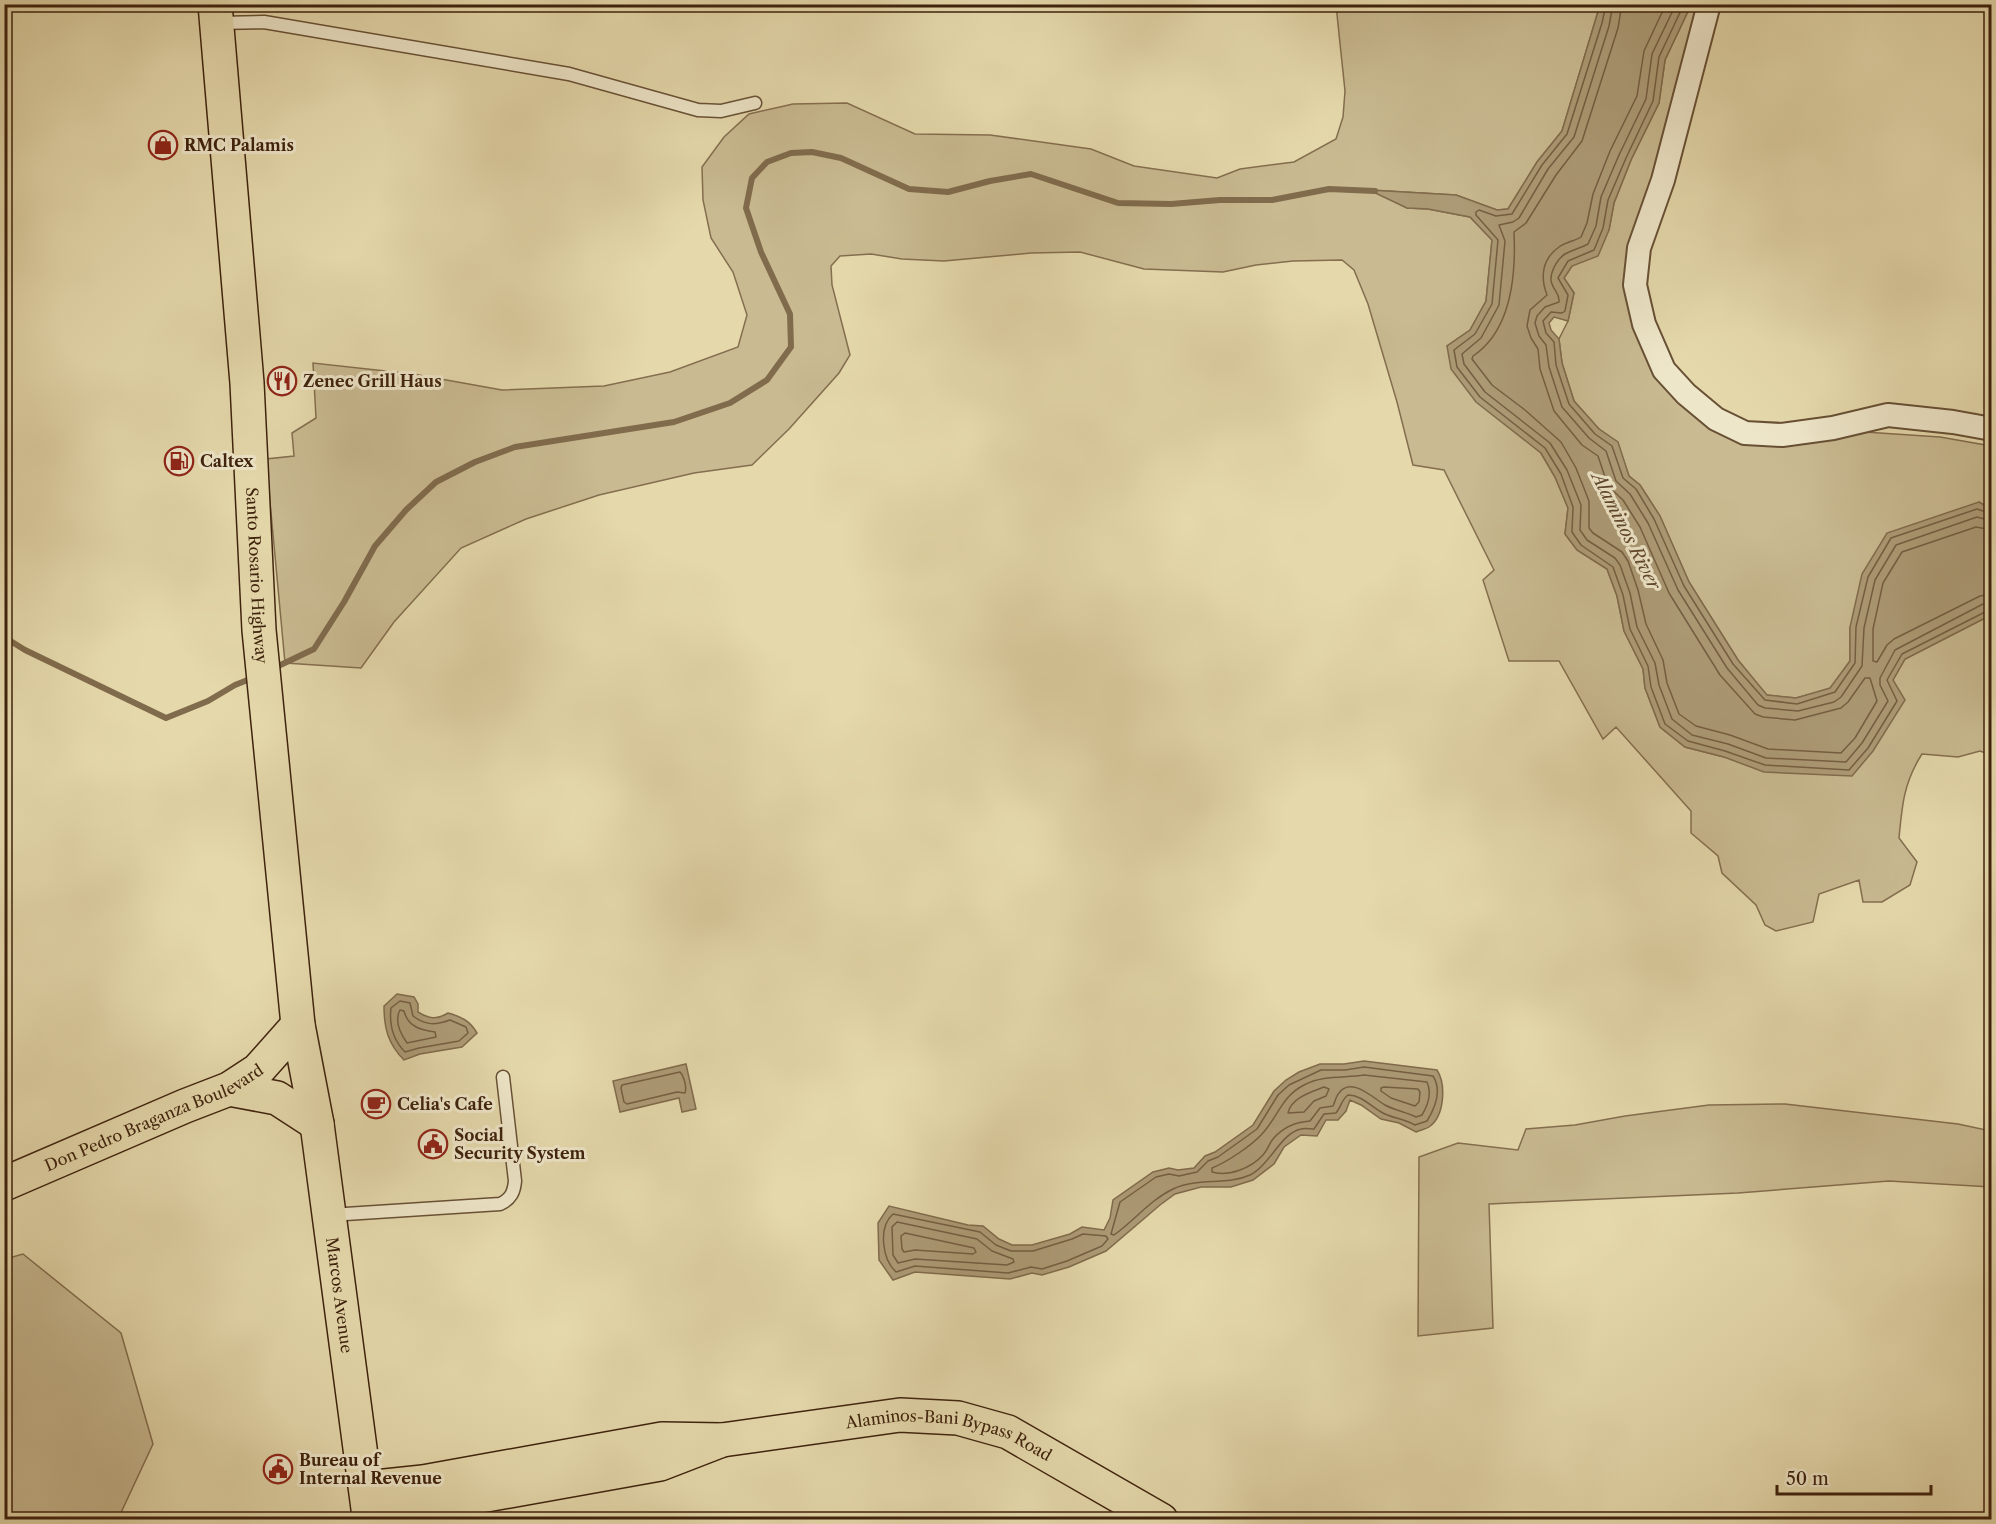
<svg xmlns="http://www.w3.org/2000/svg" width="1996" height="1524" viewBox="0 0 1996 1524" font-family="'Libre Caslon Text',serif">
  <style>
    .green { fill: #c9ba91; stroke: #846e4f; stroke-width: 1.5 }
    .water { fill: #ac9b76; stroke: #806b4c; stroke-width: 1.5 }
    .lines { fill: none; stroke-linecap: round; stroke-linejoin: round }
    .shore { stroke: #755e42; stroke-width: 1.5 }
    .stream { stroke: #806b4c; stroke-width: 6 }
    .lane-casing { stroke: #685035; stroke-width: 15 }
    .street-casing { stroke: #685035; stroke-width: 26 }
    .primary-casing { stroke: #3e220d; stroke-width: 36 }
    .lane { stroke: #eee6c9; stroke-width: 12 }
    .street { stroke: #eee6c9; stroke-width: 22 }
    .primary { stroke: #e5d9ac; stroke-width: 33 }
    .labels { text-anchor: middle; stroke-width: 6; stroke-linejoin: round; paint-order: stroke }
    .poi-label { font-size: 16px; font-weight: bold; fill: #3e220d; stroke: #eee6c9; text-anchor: start }
    .street-label { font-size: 16px; fill: #3e220d; stroke: #eee6c9 }
    .water-label { font-size: 18px; font-style: italic; fill: #5f462c; stroke: #eee6c9 }
  </style>
  <rect width="100%" height="100%" fill="#e5d9ac"/>
  <filter id="stains"><feTurbulence type="fractalNoise" baseFrequency=".00333" numOctaves="4"/><feColorMatrix values="0 0 0 0 .2 0 0 0 0 .09 0 0 0 0 .02 0 0 0 .5 -.17"/></filter>
  <radialGradient id="worn" r=".72"><stop offset=".6" stop-color="#630" stop-opacity="0"/><stop offset="1" stop-color="#630" stop-opacity=".3"/></radialGradient>
  <!-- green -->
  <path class="green" d="M1336,5H1600L1562,131L1537,162L1508,209L1497,210L1456,195L1371,190L1407,208L1428,209L1470,217L1492,240L1486,301L1470,330L1447,346L1510,427L1541,453L1555,477L1568,508L1565,534L1577,550L1607,569L1617,596L1624,631L1643,669L1645,688L1660,727L1685,747L1724,757L1893,680L1905,659L1991,615V755L1980,751L1958,757L1922,754C1904,782 1902,805 1899,838L1917,862L1910,885L1882,902H1863L1859,880L1819,894L1813,922L1776,931L1765,925L1756,905L1722,873L1718,856L1691,833V811L1616,727L1603,739L1559,661H1509L1483,580L1494,570L1444,470L1413,465L1397,402L1368,304L1354,270L1342,260L1293,261L1256,265L1223,272L1144,269L1080,252L1031,253L944,261L902,259L871,254L840,256L831,266L832,285L850,355L839,373L789,429L752,465L694,473L599,495L526,519L461,548L394,622L361,668L285,663L266,459L294,456L292,433L316,418L313,363L413,374L502,390L604,386L670,372L738,347L747,315L733,272L711,238L703,200L702,167L724,137L749,114L793,104L847,103L915,134L990,135L1091,149L1134,166L1217,178L1240,169L1294,162L1336,139L1343,117L1345,91Z
    M1691,5H1702L1648,205L1644,336L1714,422L1940,437L1991,446V509L1979,502L1850,627V661L1830,689L1796,698L1766,695L1738,660L1689,582L1660,516L1640,485L1629,476L1617,442L1599,429L1574,401L1562,363L1559,339L1568,321L1574,293L1564,278L1572,266L1609,230L1614,203L1631,160L1659,103L1665,60Z
    M1785,1104L1958,1124L1991,1131V1187L1889,1181L1738,1193L1489,1204L1493,1328L1418,1336L1419,1157L1458,1143L1518,1150L1526,1129L1575,1125L1625,1116L1709,1105Z
    M23,1254L121,1333L153,1444L118,1519H5V1259Z"/>
  <!-- water -->
  <path class="water" d="M1600,5H1691L1665,60L1659,103L1631,160L1614,203L1609,230L1598,256L1572,266L1564,278L1574,293L1568,321L1554,317L1549,323L1551,330L1559,339L1562,363L1574,401L1599,429L1618,442L1629,476L1640,485L1660,516L1689,582L1738,660L1767,695L1796,698L1830,688L1850,661V627L1862,574L1887,533L1979,502L1991,509V615L1905,659L1893,680L1905,700L1873,751L1852,776L1764,772L1724,757L1685,747L1660,727L1645,688L1643,669L1624,631L1617,596L1607,569L1577,550L1565,534L1568,508L1555,477L1541,453L1476,402L1451,369L1447,346L1470,330L1486,301L1492,240L1470,217L1428,209L1407,208L1369,190L1456,195L1497,210L1508,209L1537,162L1562,131Z
    M397,994L414,997L418,1004V1012C429,1019 437,1020 448,1013C462,1017 470,1021 477,1033L462,1047L420,1054L404,1060C388,1044 384,1028 384,1006Z
    M1364,1061L1437,1070C1446,1084 1445,1116 1429,1127C1426,1129 1420,1130 1416,1132L1399,1123L1381,1119L1361,1105L1350,1100L1346,1111L1338,1120H1326L1317,1136L1301,1135L1284,1147L1274,1164L1253,1180L1231,1187H1201L1175,1194L1160,1205L1106,1251L1069,1267L1042,1275L1032,1273L1010,1279L915,1272L893,1280L879,1260L878,1223L889,1206L968,1225L983,1226L999,1239L1012,1245H1032L1070,1234L1082,1227L1104,1230L1110,1218L1113,1200L1153,1172L1169,1168L1178,1170L1194,1168L1205,1156L1215,1152L1253,1125L1274,1091L1286,1080L1299,1072L1320,1064H1344Z
    M686,1064L696,1109L682,1112L679,1098L620,1112L613,1081Z"/>
  <g class="lines">
    <!-- shore -->
    <path class="shore" d="M1606,4L1602,23L1567,134L1542,165L1512,214L1496,216L1479,210L1476,212V215L1498,240L1492,304L1475,334L1454,350L1457,367L1480,397L1545,448L1561,474L1573,507L1572,532L1581,545L1613,567L1623,595L1630,629L1648,666L1651,687L1665,724L1688,741L1725,751L1765,765L1849,770L1868,748L1897,701L1887,680L1902,654L1987,611L1992,610
      M1613,4L1609,26L1574,137L1548,169L1519,218L1513,222L1499,225L1505,241L1499,305L1481,338L1462,354L1464,364L1485,392L1550,443L1567,470L1581,505L1580,530L1587,540L1615,558L1620,565L1630,593L1637,627L1655,663L1659,685L1672,719L1692,735L1728,744L1766,758L1846,762L1862,743L1888,701L1880,685V678L1895,650L1983,604L1992,603
      M1622,4L1618,28L1582,141L1556,175L1526,223L1514,232C1516,274 1512,330 1473,356L1472,359L1492,385L1525,410L1561,442L1576,468L1589,501V528L1593,533L1622,552L1628,561L1638,590L1646,624L1663,660L1667,683L1679,714L1696,726L1730,735L1768,749L1841,753L1855,738L1877,701L1870,678H1865L1848,702L1841,708L1795,720L1763,717L1755,714L1720,675L1669,593L1640,527L1623,500L1608,486L1598,456L1582,445L1554,411L1540,369L1538,349L1531,338L1527,326L1530,310L1547,295C1540,277 1542,259 1559,247C1566,242 1575,241 1581,237L1587,223L1593,194L1610,151L1637,96L1644,51L1666,4
      M1676,4L1652,54L1646,99L1619,155L1601,197L1596,226L1588,244C1581,248 1572,250 1565,254C1557,259 1548,275 1552,284C1555,292 1560,294 1559,302L1545,307L1537,316L1535,323L1539,336L1546,345L1549,367L1562,407L1589,438L1606,451L1616,481L1630,494L1648,523L1678,590L1727,668L1758,705L1765,708L1798,711L1834,702L1841,697L1862,666L1864,628L1875,580L1896,545L1977,517L1992,521
      M1684,4L1659,57L1653,101L1626,158L1608,200L1603,228L1594,250L1568,261L1558,278L1568,295L1565,311L1562,313L1551,312L1543,321L1546,333L1554,342L1556,365L1569,404L1595,434L1612,446L1623,478L1636,489L1654,519L1684,586L1733,664L1765,700L1797,704L1835,692L1855,663L1856,627L1868,577L1891,538L1977,509L1992,514
      M1992,530L1976,527L1902,552L1883,583L1873,629V661L1877,662L1887,645L1894,639L1980,596L1992,594
      M400,1001L410,1003L413,1016C426,1026 436,1025 450,1020L466,1027L468,1033L459,1041L419,1048L405,1052C393,1040 389,1025 391,1008Z
      M400,1010L404,1011C408,1027 421,1030 435,1032L436,1037L407,1043C400,1033 394,1021 400,1010Z
      M1364,1067L1433,1076C1442,1090 1435,1108 1427,1121L1415,1125C1405,1119 1392,1118 1383,1113C1371,1107 1362,1095 1348,1095C1342,1099 1341,1107 1336,1113L1324,1114L1314,1129C1310,1129 1305,1128 1301,1129C1281,1133 1270,1165 1250,1175C1226,1186 1198,1177 1173,1189C1150,1200 1134,1221 1114,1235L1111,1234L1120,1202L1156,1177L1169,1174L1179,1176L1197,1172L1208,1161L1218,1157L1257,1129L1278,1095L1289,1085L1321,1070H1345Z
      M680,1072C684,1076 687,1088 685,1093L677,1092L627,1104L624,1102L621,1088L622,1085Z
      M1364,1075L1427,1082C1432,1093 1428,1105 1422,1115L1416,1117C1406,1112 1394,1110 1385,1105C1373,1098 1351,1076 1339,1093C1336,1096 1335,1102 1333,1106L1320,1108L1310,1121C1296,1122 1283,1127 1273,1139C1269,1144 1267,1151 1263,1155C1251,1168 1229,1177 1212,1172V1168C1227,1162 1251,1146 1262,1134C1278,1117 1282,1096 1304,1085C1323,1075 1344,1078 1364,1075Z
      M1324,1087L1329,1089L1326,1096L1314,1101L1304,1112L1288,1113C1291,1098 1311,1092 1324,1087Z
      M1384,1087L1418,1089L1420,1092L1419,1102L1415,1106L1391,1098L1381,1091V1088Z
      M893,1214L980,1232L996,1245L1011,1251H1033L1072,1239L1083,1234L1106,1236L1108,1239L1102,1246L1067,1261L1042,1269L1031,1267L1008,1273L915,1266L896,1272C882,1259 878,1227 893,1214Z
      M897,1222L977,1239L992,1251L1013,1259L1014,1262L1007,1265L915,1259L898,1263L893,1255L892,1227Z
      M905,1233L974,1248L976,1252L973,1254L915,1250L904,1252L902,1249L901,1236Z"/>
    <!-- stream -->
    <path class="stream" d="M4,637L25,650L166,718L208,701L235,685L255,677
      M272,669L314,649L344,602L375,546L406,510L436,482L475,462L515,447L674,422L730,403L767,380L791,347L790,314L761,252L746,208L752,178L767,162L791,153L812,152L841,158L909,189L948,192L990,181L1031,174L1118,203L1171,204L1220,200H1272L1329,189L1375,191"/>
    <!-- lane casing -->
    <g class="lane-casing">
      <path id="lane" d="M218,23L264,22L569,74L698,110L721,111L755,103
        M330,1215L500,1204C511,1199 514,1192 515,1181L503,1077"/>
    </g>
    <!-- street casing -->
    <g class="street-casing">
      <path id="street" d="M1709,4L1663,180L1639,248L1635,285L1644,324L1664,370L1686,394L1716,419L1745,433L1782,435L1833,428L1888,415L1953,422L1992,429"/>
    </g>
    <!-- primary casing -->
    <g class="primary-casing">
      <g id="primary">
        <path id="s1" d="M215,4L247,383L259,630L298,1025L317,1124L369,1516L660,1464L722,1440"/>
        <path d="M229,1089L277,1098L317,1124"/>
        <path id="s2" d="M4,1184L185,1106L229,1089L258,1070L298,1025"/>
        <path id="s3" d="M366,1488L423,1482L662,1439L722,1440L900,1415L958,1418L1008,1432L1161,1520"/>
      </g>
    </g>
    <!-- lane -->
    <use href="#lane" class="lane"/>
    <!-- street -->
    <use href="#street" class="street"/>
    <!-- primary -->
    <use href="#primary" class="primary"/>
  </g>
  <!-- icons -->
  <defs>
    <g id="shop-ring" transform="scale(1.5)"><circle r="9.5" fill="#eee6c9" stroke="#8f2418" stroke-width="1.5"/><path d="M-5-2.5h2.3a2.7 3.5 0 0 1 5.4 0H5L5.5 6h-11ZM-1.5-2.5h3a1.5 2.3 0 0 0-3 0Z" fill="#8f2418"/></g>
    <g id="restaurant-ring" transform="scale(1.5)"><circle r="9.5" fill="#eee6c9" stroke="#8f2418" stroke-width="1.5"/><path d="M-5-6h1v4h1v-4h1v4h1v-4h1v5L-1.5 .5V6h-2V.5L-5-1ZM5-6V6H3V1.5H1.5Q1.5-4 5-6Z" fill="#8f2418"/></g>
    <g id="fuel-ring" transform="scale(1.5)"><circle r="9.5" fill="#eee6c9" stroke="#8f2418" stroke-width="1.5"/><path d="M-5.5-6h7V0h2V4h1.3V-2.5L3-4.5l.8-.8L6-3V5H2.5V1h-1V6h-7ZM-4.2-4.7v3.2H.2V-4.7Z" fill="#8f2418"/></g>
    <g id="cafe-ring" transform="scale(1.5)"><circle r="9.5" fill="#eee6c9" stroke="#8f2418" stroke-width="1.5"/><path d="M-5.5-4.5H6V0H3Q3 3.5 0 3.5H-2.5Q-5.5 3.5-5.5 0ZM3-3.2v2h1.7v-2ZM-6 4.5H4V6H-6Z" fill="#8f2418"/></g>
    <g id="civic-ring" transform="scale(1.5)"><circle r="9.5" fill="#eee6c9" stroke="#8f2418" stroke-width="1.5"/><path d="M-.6-6.5H3V-4.5H.6V-3L4-1V1h2V6H-6V1h2V-1L-.6-3ZM-1.2 2.5V6h2.4V2.5Z" fill="#8f2418"/></g>
  </defs>
  <g fill-rule="evenodd">
    <use href="#shop-ring" x="163" y="145"/>
    <use href="#restaurant-ring" x="282" y="381"/>
    <use href="#fuel-ring" x="179" y="461"/>
    <use href="#cafe-ring" x="376" y="1104"/>
    <use href="#civic-ring" x="433" y="1144"/>
    <use href="#civic-ring" x="278" y="1469"/>
  </g>
  <g class="labels">
    <!-- poi labels -->
    <g class="poi-label">
      <text x="184" y="151">RMC Palamis</text>
      <text x="303" y="387">Zenec Grill Haus</text>
      <text x="200" y="467">Caltex</text>
      <text x="397" y="1110">Celia's Cafe</text>
      <text x="454" y="1141">Social<tspan x="454" dy="18">Security System</tspan></text>
      <text x="299" y="1466">Bureau of<tspan x="299" dy="18">Internal Revenue</tspan></text>
    </g>
    <!-- street labels -->
    <g class="street-label">
      <text dy="6" stroke="none"><textPath href="#s1" startOffset="573">Santo Rosario Highway</textPath></text>
      <text dy="6" stroke="none"><textPath href="#s2" startOffset="164">Don Pedro Braganza Boulevard</textPath></text>
      <text dy="6" stroke="none"><textPath href="#s1" startOffset="1298">Marcos Avenue</textPath></text>
      <text dy="6" stroke="none"><textPath href="#s3" startOffset="592">Alaminos-Bani Bypass Road</textPath></text>
    </g>
    <!-- water labels -->
    <g class="water-label">
      <text transform="translate(1626 531) rotate(63)" y="6">Alaminos River</text>
    </g>
  </g>
  <!-- margin -->
  <rect width="1996" height="1524" fill="none" stroke="#e5d9ac" stroke-width="24"/>
  <rect x="6" y="6" width="1984" height="1512" fill="none" stroke="#3e220d" stroke-width="3"/>
  <rect x="12" y="12" width="1972" height="1500" fill="none" stroke="#3e220d" stroke-width="1.5"/>
  <!-- scale -->
  <path d="M1777 1485v9h154v-9" fill="none" stroke="#3e220d" stroke-width="3"/>
  <text x="1786" y="1485" font-size="18" fill="#3e220d" stroke="#eee6c9" stroke-width="4.5" paint-order="stroke">50 m</text>
  <rect width="100%" height="100%" filter="url(#stains)"/>
  <rect width="100%" height="100%" fill="url(#worn)"/>
</svg>
